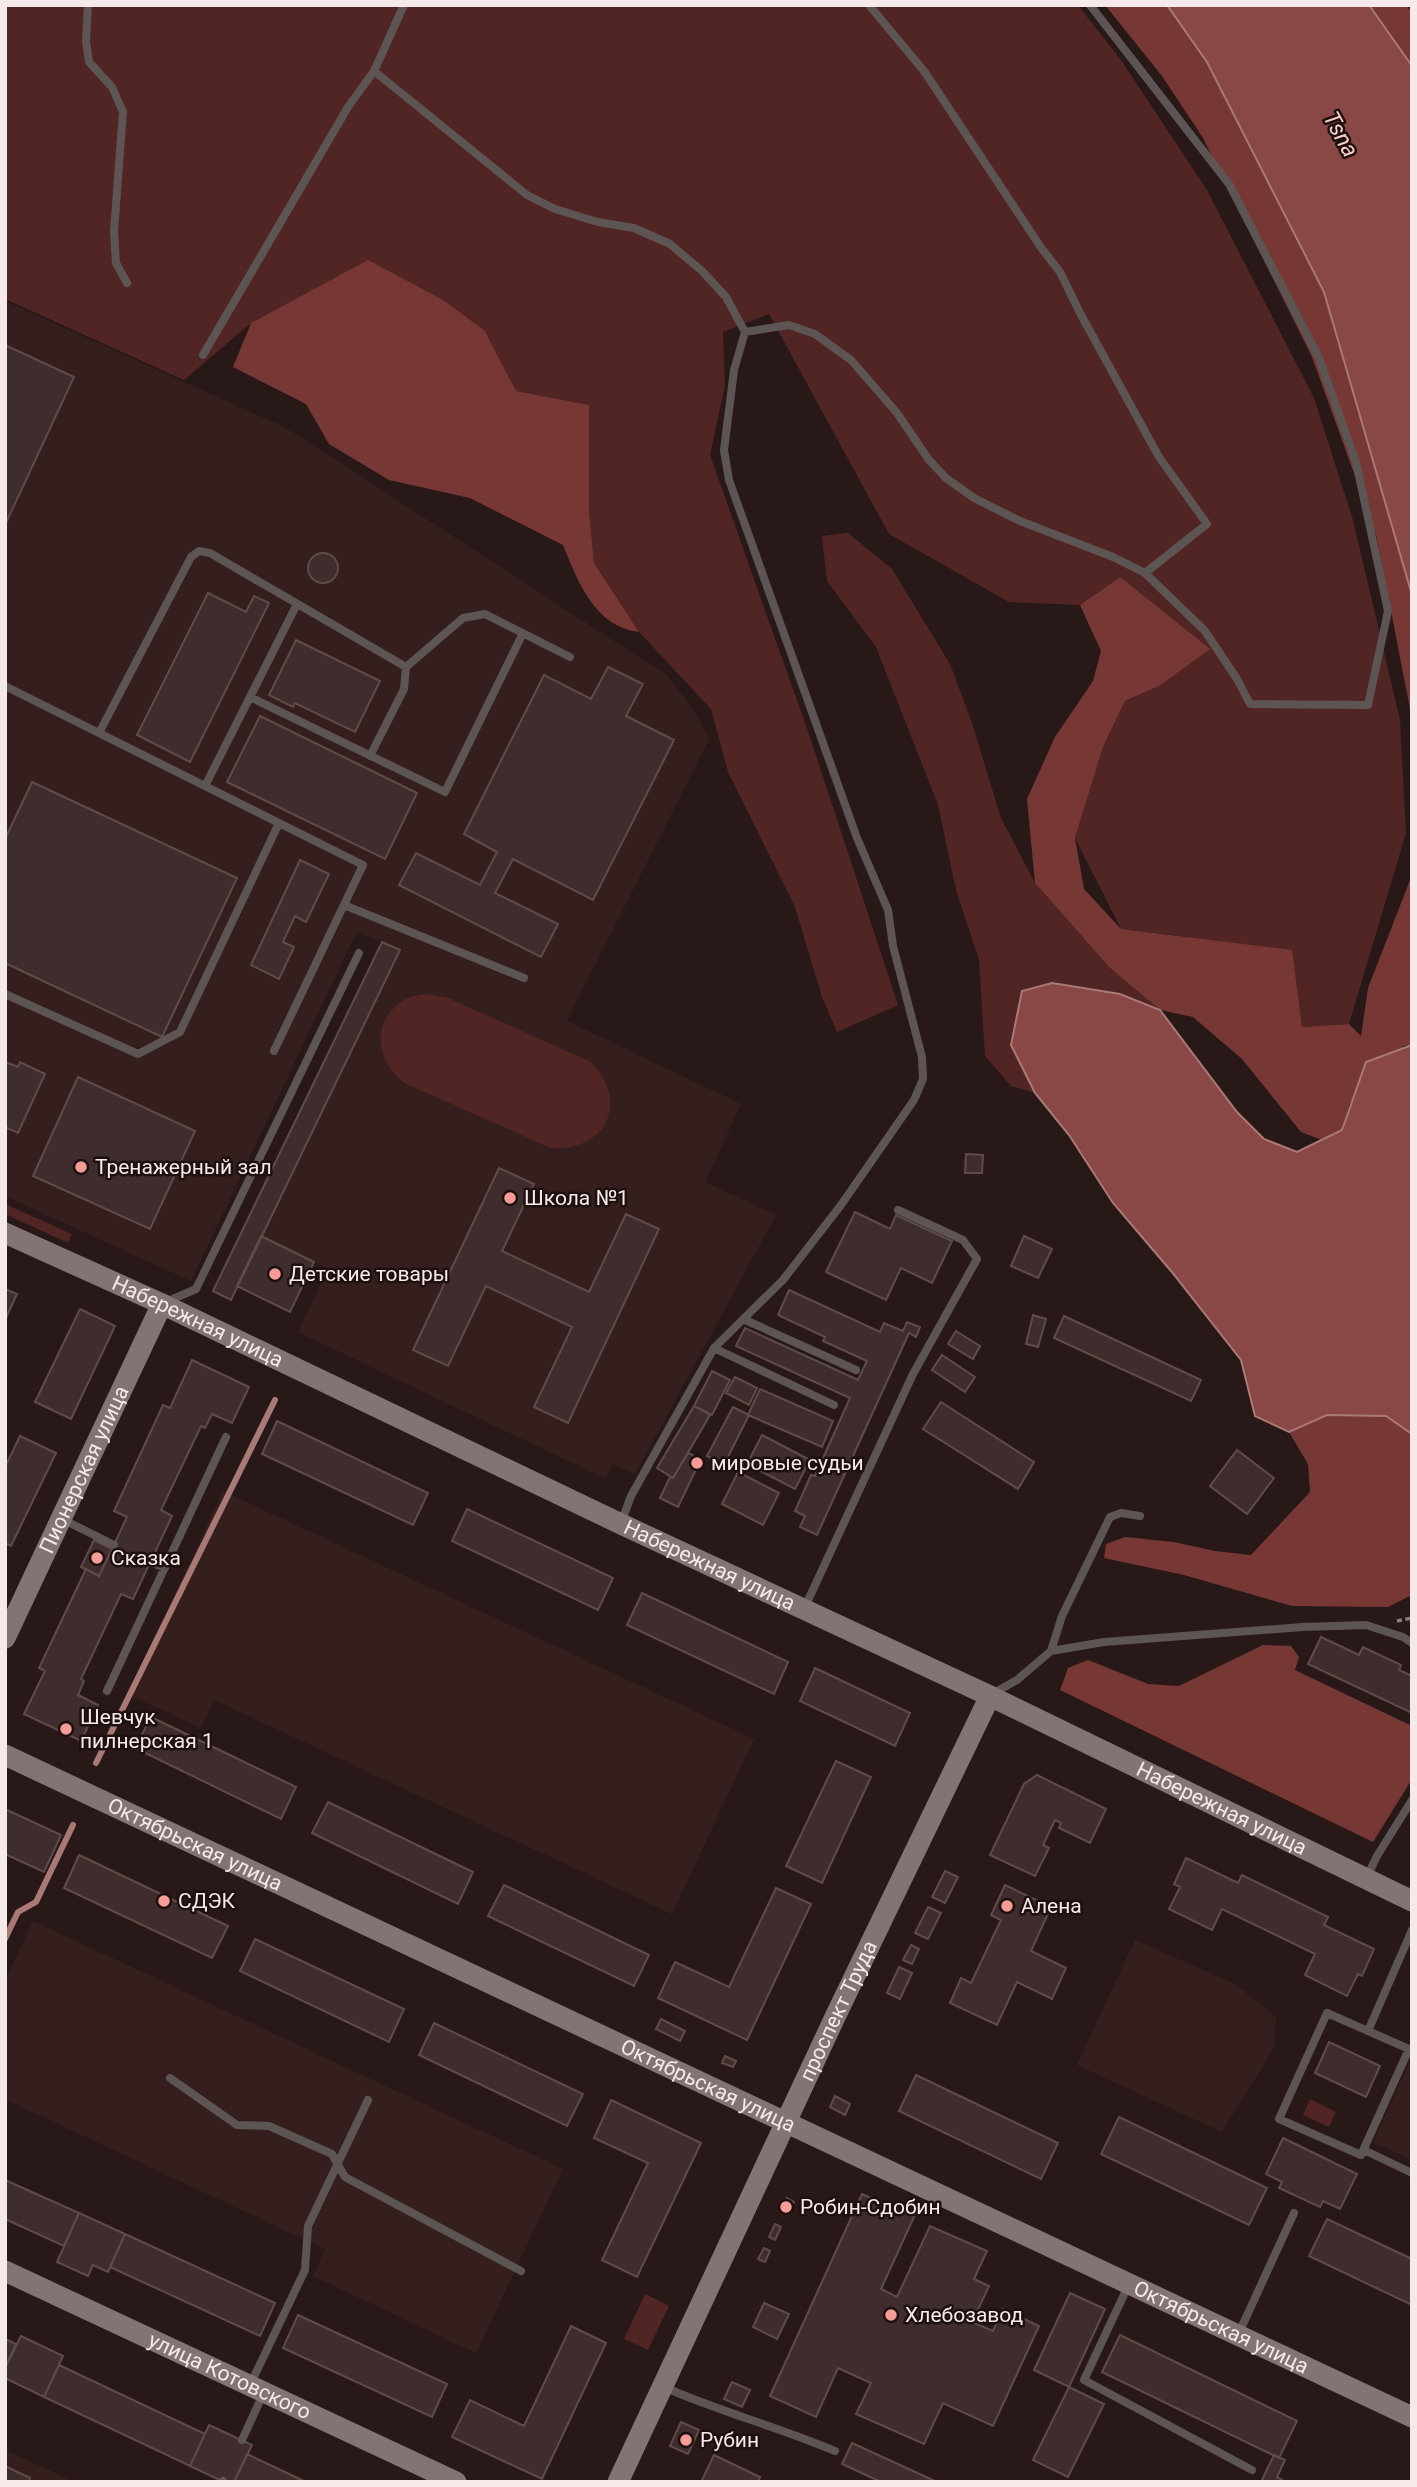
<svg xmlns="http://www.w3.org/2000/svg" width="1417" height="2487" viewBox="0 0 1417 2487" font-family="Roboto,sans-serif">
  <style>
    .built { fill: #351f1e }
    .green { fill: #512523 }
    .forest { fill: #773735 }
    .water { fill: #894845; stroke: #a97976; stroke-width: 2 }
    .lines { fill: none; stroke-linecap: round; stroke-linejoin: round }
    .stream { stroke: #a97976; stroke-width: 6 }
    .building { fill: #3e2d2c; stroke: #5f4c4a; stroke-width: 2 }
    .path { stroke: #8a7d7c; stroke-width: 3.5; stroke-dasharray: 5 3.5; stroke-linecap: butt }
    .lane { stroke: #5d5554; stroke-width: 8 }
    .secondary { stroke: #827473; stroke-width: 21 }
    .poi-dot { fill: #f59c96; stroke: #1e100f; stroke-width: 2.5 }
    .labels { text-anchor: middle; stroke-width: 5; stroke-linejoin: round; paint-order: stroke }
    .poi-label { font-size: 21px; fill: #f5eae9; stroke: #1e100f; text-anchor: start }
    .street-label { font-size: 21px; fill: #f5eae9; stroke: #1e100f }
    .water-label { font-size: 23px; font-style: italic; fill: #f9cfcb; stroke: #1e100f }
  </style>
  <rect width="100%" height="100%" fill="#281918"/>
  <!-- built -->
  <path class="built" d="M5,301L288,429L668,676L696,714L709,739L567,1021L741,1104L705,1182L776,1215L635,1474L613,1464L606,1479L298,1332L328,1268L261,1236L400,951L382,942L357,931L191,1281L5,1196Z
    M223,1491L754,1739L672,1914L214,1700L201,1728L128,1694Z
    M33,1921L563,2169L476,2353L313,2276L325,2249L5,2099V1981Z
    M1135,1940L1235,1984L1276,2017L1274,2048L1222,2132L1077,2065Z
    M1411,2059H1412V2160L1373,2142Z
    M5,2450L75,2482H5Z"/>
  <!-- green -->
  <path class="green" d="M5,5H1078L1121,60L1207,190L1314,398L1353,520L1400,720L1406,833L1349,1024L1302,1027L1189,937L1121,929L1075,838L1103,747L1125,701L1159,686L1120,577L1080,605L1009,602L889,534L769,314L723,332L725,386L710,455L810,737L898,1005L837,1032L822,997L795,907L728,772L711,709L639,632L594,563L589,510V405L516,391L485,331L251,323L184,380L5,299Z
    M848,533L892,569L950,664L971,720L1001,818L1035,883L1110,968L1160,1010L1120,994L1053,983L1022,991L1011,1045L1035,1093L1011,1086L985,1056L979,960L956,890L938,805L876,647L827,581L822,536Z
    M428,994L448,998L591,1062C630,1102 606,1152 551,1148L404,1083C375,1059 370,1020 406,999C412,996 421,995 428,994Z
    M5,1204L72,1234L68,1243L5,1214Z
    M1310,2099L1336,2112L1329,2127L1303,2115Z
    M645,2294L669,2306L648,2350L624,2339Z"/>
  <!-- forest -->
  <path class="forest" d="M1105,5H1167L1207,62L1324,292L1412,595V719L1376,534L1312,357L1203,138L1162,76Z
    M1369,5H1406L1412,13V66Z
    M368,260L443,300L485,331L516,391L589,405V510L594,563L639,632C595,627 578,582 563,545L470,498L389,480L329,444L306,404L233,367L251,323Z
    M1120,577L1210,649L1159,686L1125,701L1103,747L1075,838L1084,889L1121,929L1292,950L1302,1027L1349,1024L1361,1036L1368,988L1412,875V1045L1403,1046L1350,1103L1342,1130L1322,1140L1301,1132L1242,1059L1193,1017L1160,1010L1110,968L1035,883L1027,799L1055,737L1093,681L1101,651L1080,605Z
    M1327,1415L1386,1416L1412,1434V1595L1388,1607L1292,1606L1184,1575L1104,1558L1106,1544L1125,1537L1174,1542L1215,1551L1251,1555L1310,1492L1308,1464L1289,1432Z
    M1263,1645L1291,1646L1299,1657L1295,1670L1412,1726V1779L1373,1842L1060,1690L1068,1668L1088,1660L1148,1684L1179,1686Z"/>
  <!-- water -->
  <path class="water" d="M1167,5H1369L1412,66V595L1324,292L1207,62Z
    M1052,983L1120,994L1160,1010L1237,1112L1264,1139L1297,1152L1342,1130L1366,1062L1412,1045V1434L1386,1416L1327,1415L1289,1432L1255,1416L1241,1360L1171,1271L1113,1203L1069,1135L1035,1093L1011,1045L1022,991Z"/>
  <g class="lines">
    <!-- stream -->
    <path class="stream" d="M96,1763L275,1400
      M5,1939L18,1912L36,1902L73,1825"/>
  </g>
  <!-- building -->
  <path class="building" d="M5,345L74,377L5,525Z
    M308 568a15 15 0 1 1 30 0a15 15 0 1 1-30 0Z
    M208,593L246,612L254,596L269,603L190,762L137,735Z
    M296,640L380,681L355,732L295,703L293,707L269,695Z
    M608,667L643,684L626,716L674,740L593,900L513,859L495,893L558,924L541,957L399,885L416,853L480,885L497,852L464,834L544,675L591,699Z
    M260,716L417,793L385,859L227,782Z
    M32,782L237,878L162,1037L5,963V839Z
    M300,860L329,874L306,922L295,916L283,942L294,947L279,979L251,965Z
    M382,942L400,950L231,1300L213,1291Z
    M5,1062L18,1067L20,1062L45,1074L18,1133L5,1127Z
    M78,1077L195,1131L150,1229L33,1176Z
    M966,1154L983,1155L982,1173H965Z
    M499,1168L534,1184L502,1251L589,1292L626,1214L659,1229L568,1423L534,1407L572,1327L486,1286L448,1366L413,1350Z
    M855,1212L890,1229L896,1215L952,1241L932,1283L901,1268L886,1300L826,1272Z
    M261,1236L314,1262L290,1312L237,1286Z
    M1024,1236L1052,1249L1038,1278L1011,1266Z
    M5,1289L17,1294L5,1320Z
    M789,1290L880,1332L884,1323L903,1331L907,1322L920,1327L916,1337L909,1333L817,1535L800,1527L805,1516L795,1511L811,1475L815,1476L850,1398L736,1346L745,1328L858,1380L867,1361L823,1341L825,1337L778,1315Z
    M80,1309L115,1326L71,1419L35,1402Z
    M1033,1315L1046,1319L1038,1347L1026,1344Z
    M1064,1316L1201,1380L1191,1401L1054,1338Z
    M956,1331L980,1346L973,1359L948,1344Z
    M942,1355L975,1377L965,1392L932,1370Z
    M192,1360L249,1387L232,1423L212,1414L205,1428L201,1426L161,1510L172,1516L133,1599L121,1594L81,1679L84,1681L78,1695L98,1705L81,1741L24,1714L45,1671L39,1668L86,1569L99,1576L112,1549L127,1517L114,1511L163,1405L170,1408Z
    M712,1371L730,1380L712,1415L694,1406Z
    M735,1377L757,1388L749,1405L726,1393Z
    M760,1389L833,1421L822,1447L748,1415Z
    M941,1402L1034,1462L1018,1489L923,1429Z
    M694,1406L710,1415L673,1478L657,1468Z
    M733,1407L749,1415L724,1465L707,1456Z
    M277,1421L428,1493L413,1525L262,1454Z
    M762,1435L810,1460L795,1489L747,1464Z
    M20,1436L56,1453L11,1546L5,1543V1467Z
    M1237,1450L1274,1478L1247,1514L1210,1486Z
    M688,1453L701,1459L678,1507L660,1498L670,1477L673,1478Z
    M738,1472L779,1493L763,1525L722,1504Z
    M467,1509L613,1578L598,1610L452,1541Z
    M94,1540L112,1549L99,1576L81,1567Z
    M642,1593L788,1662L774,1694L627,1625Z
    M1321,1637L1359,1655L1363,1647L1401,1665L1399,1670L1412,1676V1713L1308,1664Z
    M815,1668L910,1713L895,1746L800,1701Z
    M151,1717L296,1787L281,1819L135,1748Z
    M836,1761L871,1777L822,1883L786,1866Z
    M1037,1775L1106,1809L1090,1843L1059,1828L1061,1823L1055,1820L1043,1845L1049,1848L1035,1876L990,1855L1024,1784Z
    M328,1802L473,1872L458,1904L312,1833Z
    M5,1809L61,1835L44,1872L5,1854Z
    M79,1855L228,1926L212,1958L64,1888Z
    M1186,1858L1238,1883L1242,1875L1328,1917L1324,1925L1374,1949L1362,1976L1358,1974L1347,1996L1305,1975L1315,1954L1222,1909L1212,1930L1169,1909L1180,1887L1174,1884Z
    M945,1871L958,1877L945,1903L932,1897Z
    M504,1885L649,1955L634,1986L488,1916Z
    M1005,1885L1051,1907L1031,1951L1066,1968L1052,1999L1017,1982L997,2025L950,2003L961,1978L971,1983L1001,1920L991,1915Z
    M776,1888L811,1904L747,2040L658,1998L675,1962L729,1987Z
    M928,1907L941,1913L928,1939L915,1933Z
    M255,1939L404,2009L389,2042L240,1971Z
    M911,1945L919,1949L912,1964L903,1960Z
    M899,1967L912,1973L900,1999L887,1993Z
    M661,2019L685,2031L680,2041L656,2029Z
    M434,2023L583,2094L567,2126L419,2055Z
    M1329,2042L1380,2066L1366,2097L1315,2073Z
    M725,2056L736,2061L733,2067L722,2063Z
    M916,2075L1058,2143L1041,2179L899,2111Z
    M835,2096L850,2104L845,2115L830,2107Z
    M611,2100L701,2143L637,2277L602,2260L648,2163L594,2138Z
    M1119,2117L1267,2188L1249,2225L1101,2154Z
    M1283,2138L1357,2174L1340,2209L1323,2201L1320,2207L1279,2188L1282,2182L1266,2174Z
    M5,2180L79,2213L64,2246L5,2219Z
    M862,2194L914,2217L881,2289L897,2297L930,2226L987,2251L974,2279L989,2286L972,2322L993,2331L1003,2309L1039,2326L993,2426L943,2403L924,2444L856,2414L871,2383L838,2368L816,2417L770,2396Z
    M787,2198L794,2202L788,2214L781,2211Z
    M79,2213L125,2234L108,2272L93,2265L88,2276L57,2262Z
    M1327,2219L1412,2259V2305L1309,2256Z
    M775,2224L781,2227L775,2240L769,2237Z
    M125,2234L275,2303L260,2336L110,2267Z
    M764,2248L770,2251L765,2262L758,2259Z
    M1070,2293L1105,2309L1069,2387L1034,2370Z
    M764,2303L789,2314L777,2339L753,2327Z
    M298,2315L447,2384L432,2417L283,2348Z
    M571,2326L606,2343L542,2479L452,2437L470,2400L524,2426Z
    M1120,2335L1297,2421L1279,2458L1102,2372Z
    M21,2336L63,2356L44,2397L5,2378V2368Z
    M5,2339L16,2344L5,2368Z
    M59,2365L205,2434L190,2466L44,2397Z
    M732,2382L750,2390L742,2407L724,2399Z
    M1069,2387L1104,2404L1068,2477L1033,2460Z
    M681,2422L699,2430L688,2454L670,2446Z
    M209,2425L252,2445L234,2482H224L190,2466Z
    M852,2443L937,2482H881L842,2464Z
    M247,2454L306,2482H234Z
    M714,2455L760,2477L758,2482H701Z
    M1274,2455L1285,2460L1277,2477L1286,2482H1261Z
    M5,2466L30,2478L28,2482H5Z"/>
  <g class="lines">
    <!-- path -->
    <path class="path" d="M1397,1621L1412,1618"/>
    <!-- lane -->
    <path class="lane" d="M88,5L86,41L89,62L112,87L123,112L114,231L116,263L127,283
      M869,5L924,71L1042,249L1060,272L1080,313L1159,457L1207,524L1145,573
      M374,71L527,195L555,209L598,222L634,228L670,244L702,271L726,297L745,332L789,325L815,334L851,360L897,413L929,460L946,478L974,498L1020,521L1113,557L1145,573L1205,631L1237,679L1250,704L1368,705L1388,611L1356,462L1319,358L1229,184L1090,5
      M203,355L348,107L374,71L404,5
      M5,686L363,865L274,1051
      M250,697L445,792L523,633
      M99,733L191,557L199,551L210,553L406,667L463,618L485,614L570,657
      M370,756L404,689L406,667
      M205,786L297,604
      M344,905L524,978
      M5,994L138,1054L180,1032L279,823
      M166,1302L196,1289L359,953
      M743,1319L856,1370
      M714,1348L834,1405
      M64,1520L114,1545
      M621,1523L631,1496L714,1348L783,1280L841,1205L914,1100L923,1079L922,1057L893,946L888,910L857,838L729,480L724,450L734,370L745,332
      M150,1562L165,1568
      M804,1609L913,1374L977,1259L963,1240L898,1210
      M1051,1651L1062,1616L1110,1517L1121,1513L1140,1516
      M107,1691L226,1437
      M992,1694L1017,1680L1051,1651L1104,1642L1303,1627L1366,1625L1403,1637L1412,1643
      M1366,1879L1377,1856L1412,1800
      M1327,2013L1409,2049L1361,2155L1279,2119Z
      M1368,2031L1412,1930
      M170,2078L237,2125L269,2126L332,2154L345,2177L521,2271
      M1364,2150L1412,2173
      M1129,2284L1084,2380L1252,2470
      M1238,2335L1294,2213
      M251,2383L305,2270L308,2226L368,2100
      M664,2387C720,2412 779,2427 835,2451
      M242,2440L264,2392
      M222,2482L223,2481"/>
    <!-- secondary -->
    <g class="secondary">
      <path id="s1" d="M5,1233L162,1304L621,1524L990,1696L1412,1901"/>
      <path id="s2" d="M5,1638L162,1304"/>
      <path id="s3" d="M5,1755L1412,2417"/>
      <path id="s4" d="M5,2271L456,2482"/>
      <path id="s5" d="M618,2482L835,2017L990,1696"/>
    </g>
  </g>
  <!-- markers -->
  <g class="poi-dot">
    <circle cx="81" cy="1167" r="7"/>
    <circle cx="510" cy="1198" r="7"/>
    <circle cx="275" cy="1274" r="7"/>
    <circle cx="697" cy="1463" r="7"/>
    <circle cx="97" cy="1558" r="7"/>
    <circle cx="66" cy="1729" r="7"/>
    <circle cx="164" cy="1901" r="7"/>
    <circle cx="1007" cy="1906" r="7"/>
    <circle cx="786" cy="2207" r="7"/>
    <circle cx="891" cy="2315" r="7"/>
    <circle cx="686" cy="2440" r="7"/>
  </g>
  <g class="labels">
    <!-- poi labels -->
    <g class="poi-label">
      <text x="95" y="1174">Тренажерный зал</text>
      <text x="524" y="1205">Школа №1</text>
      <text x="289" y="1281">Детские товары</text>
      <text x="711" y="1470">мировые судьи</text>
      <text x="111" y="1565">Сказка</text>
      <text x="80" y="1724">Шевчук<tspan x="80" dy="24">пилнерская 1</tspan></text>
      <text x="178" y="1908">СДЭК</text>
      <text x="1021" y="1913">Алена</text>
      <text x="800" y="2214">Робин-Сдобин</text>
      <text x="905" y="2322">Хлебозавод</text>
      <text x="700" y="2447">Рубин</text>
    </g>
    <!-- street labels -->
    <g class="street-label">
      <text dy="7" stroke="none"><textPath href="#s1" startOffset="212">Набережная улица</textPath></text>
      <text dy="7" stroke="none"><textPath href="#s2" startOffset="186">Пионерская улица</textPath></text>
      <text dy="7" stroke="none"><textPath href="#s1" startOffset="779">Набережная улица</textPath></text>
      <text dy="7" stroke="none"><textPath href="#s1" startOffset="1346">Набережная улица</textPath></text>
      <text dy="7" stroke="none"><textPath href="#s3" startOffset="210">Октябрьская улица</textPath></text>
      <text dy="7" stroke="none"><textPath href="#s5" startOffset="520">проспект Труда</textPath></text>
      <text dy="7" stroke="none"><textPath href="#s3" startOffset="777">Октябрьская улица</textPath></text>
      <text dy="7" stroke="none"><textPath href="#s3" startOffset="1344">Октябрьская улица</textPath></text>
      <text dy="7" stroke="none"><textPath href="#s4" startOffset="248">улица Котовского</textPath></text>
    </g>
    <!-- water labels -->
    <g class="water-label">
      <text transform="translate(1341 134) rotate(61)" y="8">Tsna</text>
    </g>
  </g>
  <!-- border -->
  <rect width="1417" height="2487" fill="none" stroke="#f5eae9" stroke-width="14"/>
</svg>
